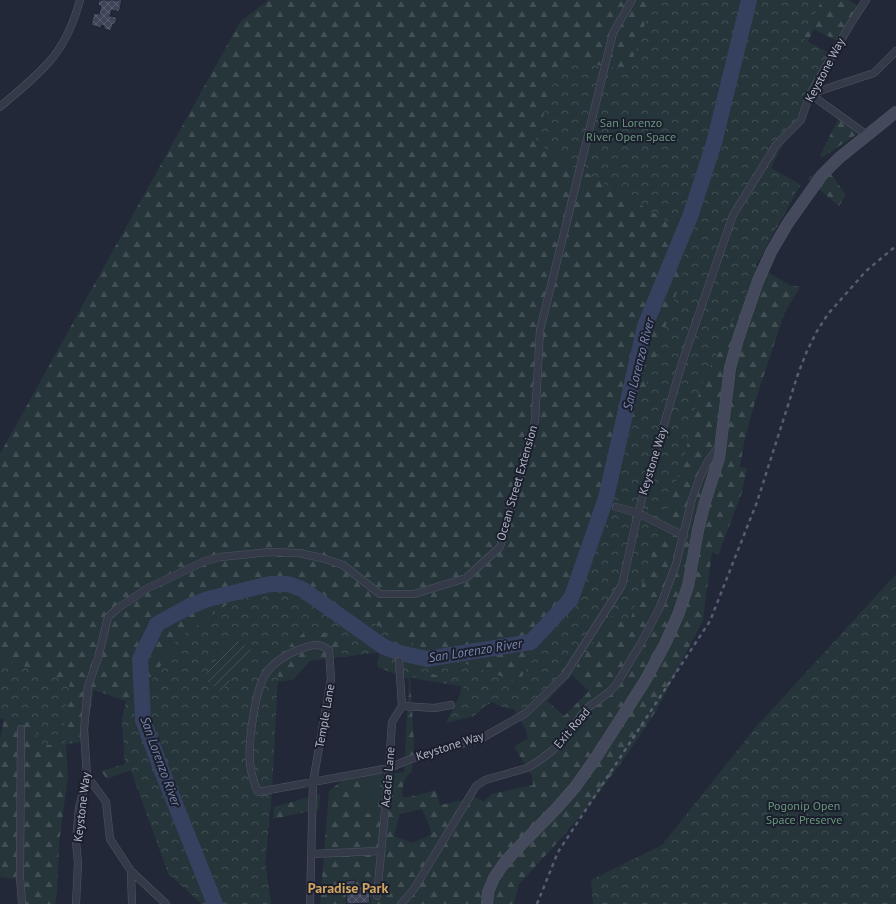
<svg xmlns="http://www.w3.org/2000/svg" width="896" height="904" viewBox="0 0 896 904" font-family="'PT Sans',sans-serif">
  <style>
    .forest { fill: url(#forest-firs); fill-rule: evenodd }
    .park { fill: url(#park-crowns) }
    .garden { fill: url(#garden-furrows) }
    .pitch { fill: #25353a }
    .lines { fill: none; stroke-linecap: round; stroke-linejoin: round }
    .river { stroke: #36415f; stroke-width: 16 }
    .building { fill: url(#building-cross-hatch); stroke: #1d2130 }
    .minor-casing { stroke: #505564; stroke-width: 8 }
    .secondary-casing { stroke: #505564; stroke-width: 12 }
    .minor { stroke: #353a49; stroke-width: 7 }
    .secondary { stroke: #44495c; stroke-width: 11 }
    .rail { stroke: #575d70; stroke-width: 2.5; stroke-dasharray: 4 4; stroke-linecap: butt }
    .labels { text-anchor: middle; stroke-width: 4; stroke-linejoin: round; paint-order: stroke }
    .street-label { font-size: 12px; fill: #b0b5c5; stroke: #1b1f2d }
    .park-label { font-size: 12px; fill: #68957a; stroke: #1b1f2d }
    .water-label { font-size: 13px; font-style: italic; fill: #7986ac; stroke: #1b1f2d }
    .quarter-label { font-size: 14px; font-weight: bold; fill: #d0a461; stroke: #1b1f2d }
  </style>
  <defs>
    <pattern id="forest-firs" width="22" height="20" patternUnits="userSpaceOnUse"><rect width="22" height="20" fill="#25353a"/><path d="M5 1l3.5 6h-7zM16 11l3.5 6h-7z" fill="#425055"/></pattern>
    <pattern id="park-crowns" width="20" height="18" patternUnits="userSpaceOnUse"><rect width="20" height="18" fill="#25353a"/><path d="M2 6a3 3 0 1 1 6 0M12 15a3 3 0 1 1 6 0" fill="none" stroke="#425055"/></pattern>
    <pattern id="garden-furrows" width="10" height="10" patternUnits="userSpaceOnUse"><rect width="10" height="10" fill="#25353a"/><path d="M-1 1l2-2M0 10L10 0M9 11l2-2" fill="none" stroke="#425055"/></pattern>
    <pattern id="building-cross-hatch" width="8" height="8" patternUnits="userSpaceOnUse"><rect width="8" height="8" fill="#3e4558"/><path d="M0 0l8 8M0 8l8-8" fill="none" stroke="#575e6e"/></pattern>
  </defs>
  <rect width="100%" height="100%" fill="#222838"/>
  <!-- forest -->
  <path class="forest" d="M268,0H848L859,6L839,42L814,29L807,43L831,56L770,169L800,186L756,265L789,285L800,287L784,314L755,402L744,442L740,467L747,468L742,492L718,555L712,552L703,620L656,711L628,753L589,806L555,845L519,884L514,904H320L329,791L343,780L404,772L409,679L378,667L379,652L310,661L293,680L277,682L273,769L248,773L272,791L265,863L271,904H202L168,873L131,770L107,779L101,771L125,764L122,720L126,701L94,690L88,723L89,741L66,744L68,776L59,843L57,891L55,904H20L18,880L0,877V739L4,719L0,718V454L240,22ZM572,675L589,691L564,716L547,701ZM410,678L461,686L458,711L489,704L491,701L502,707L514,709L526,730L528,738L514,747L532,776L533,785L491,794L484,802L476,797L440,805L436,790L410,797H402C403,786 403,778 412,771L414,743ZM422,809L431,830V835L413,843L394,836L400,814Z
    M839,118L857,134L823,157H821L820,155Z
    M825,166L846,195L839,206L807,179Z
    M320,794L319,809L273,819L274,807Z"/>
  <!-- park -->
  <path class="park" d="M653,0H822L803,39L831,54L769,167L800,184L755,264L746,293L700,388L685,455L629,624L612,616L567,680L547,701L527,710L502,707L491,701L474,716L446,723L464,687C444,678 430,667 408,679L378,667L379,652L343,657L340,647L333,639L324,633L314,630H309L296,639L291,644L283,657L278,676L272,790L265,863L271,904H202L168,872L131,770L125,764L122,720L126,701L147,708L153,678L177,639L245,592L314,594L430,651L518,682L579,591L683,273L686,232L535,142L561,59L629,70Z
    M896,574V904H593L591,880L662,845L756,727Z
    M0,658L70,682L64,721L66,747L35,743L37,724L36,723L0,718Z"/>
  <!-- garden -->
  <path class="garden" d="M234,637L252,651L221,692L203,678Z"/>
  <!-- pitch -->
  <path class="pitch" d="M364,772L382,773L377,815L359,812Z"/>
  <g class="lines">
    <!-- river -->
    <path class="river" d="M215,904L160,766L143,720L140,659L157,624L190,606L208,599L270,584H288L302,589L384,647L400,653L427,659L531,642L571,599L606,498L645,326L691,214L714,143L749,0"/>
  </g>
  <!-- building -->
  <path class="building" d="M99,0H122L119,12L112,10L110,16L117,17L115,24H113L111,31L104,29V26L102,25L101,28L91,25L94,13L99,14L101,6L98,5Z
    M355,880V887L369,886L370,903L347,904L346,881Z"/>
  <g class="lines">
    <!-- minor casing -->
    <g class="minor-casing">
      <path id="minor" d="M810,94L874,73L896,51
        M810,94L867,135
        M0,107C16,93 34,79 48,63C64,46 74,22 80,0
        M616,507L638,513L684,536
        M402,706L435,708L451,705
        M21,729L20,877L22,904
        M87,776L106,802L110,839L131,871L166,904
        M312,854L380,851
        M131,871L132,904
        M377,896L389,768L392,722L402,706L399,661
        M76,904L78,863L76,841L79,808L87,776L84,730L88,686L98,658L108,617L118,608L148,588L205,561L220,557L270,552L299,553L322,558L343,565L380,594H414L466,578L500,547L535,421L540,330L564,233L613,33L632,0
        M310,904L313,782L331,679L329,650C318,642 310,645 298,650C287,654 273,663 266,673C255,690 248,743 250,763C251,773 254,783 258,792L389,768L408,760L482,738L526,713L565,675L622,585L638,513L682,363L733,215L776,145L801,120L810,94L851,23L866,0
        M401,904L414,889L476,786L485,780L527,768L540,760L553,750L566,736L586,709L608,693L616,685L641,643L660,607L676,564L692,499L700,477L708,461L719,446"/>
    </g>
    <!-- secondary casing -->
    <g class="secondary-casing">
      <path id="secondary" d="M487,904L488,892L494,878L502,866L513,853L556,809L576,786L595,759L645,681L665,644L678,615L688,586L698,530L705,502L719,458L730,368L738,339L758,281L771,252L788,223L822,175L839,158L896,112"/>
    </g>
    <!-- minor -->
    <use href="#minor" class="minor"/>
    <!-- secondary -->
    <use href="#secondary" class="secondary"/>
    <!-- rail -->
    <path class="rail" d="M537,904L558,852L710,621L757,502L798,374L807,351L817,331L828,314L866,271L896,246"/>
  </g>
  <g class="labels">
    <!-- street labels -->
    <g class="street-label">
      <text transform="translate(825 70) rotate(-62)" y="4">Keystone Way</text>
      <text transform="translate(653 461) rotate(-73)" y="4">Keystone Way</text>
      <text transform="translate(517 483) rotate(-74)" y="4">Ocean Street Extension</text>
      <text transform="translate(325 716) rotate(-80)" y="4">Temple Lane</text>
      <text transform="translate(572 728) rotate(-50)" y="4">Exit Road</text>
      <text transform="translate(450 746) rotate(-18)" y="4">Keystone Way</text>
      <text transform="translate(388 777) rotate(-85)" y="4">Acacia Lane</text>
      <text transform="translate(82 807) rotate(-83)" y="4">Keystone Way</text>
    </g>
    <!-- park labels -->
    <g class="park-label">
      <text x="631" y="127">San Lorenzo<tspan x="631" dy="14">River Open Space</tspan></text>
      <text x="804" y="810">Pogonip Open<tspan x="804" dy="14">Space Preserve</tspan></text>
    </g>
    <!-- water labels -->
    <g class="water-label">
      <text transform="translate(638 364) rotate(-76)" y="5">San Lorenzo River</text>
      <text transform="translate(475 650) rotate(-9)" y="5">San Lorenzo River</text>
      <text transform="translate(161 761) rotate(70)" y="5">San Lorenzo River</text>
    </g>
    <!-- quarter labels -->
    <g class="quarter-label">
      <text x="348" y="893">Paradise Park</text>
    </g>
  </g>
</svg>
